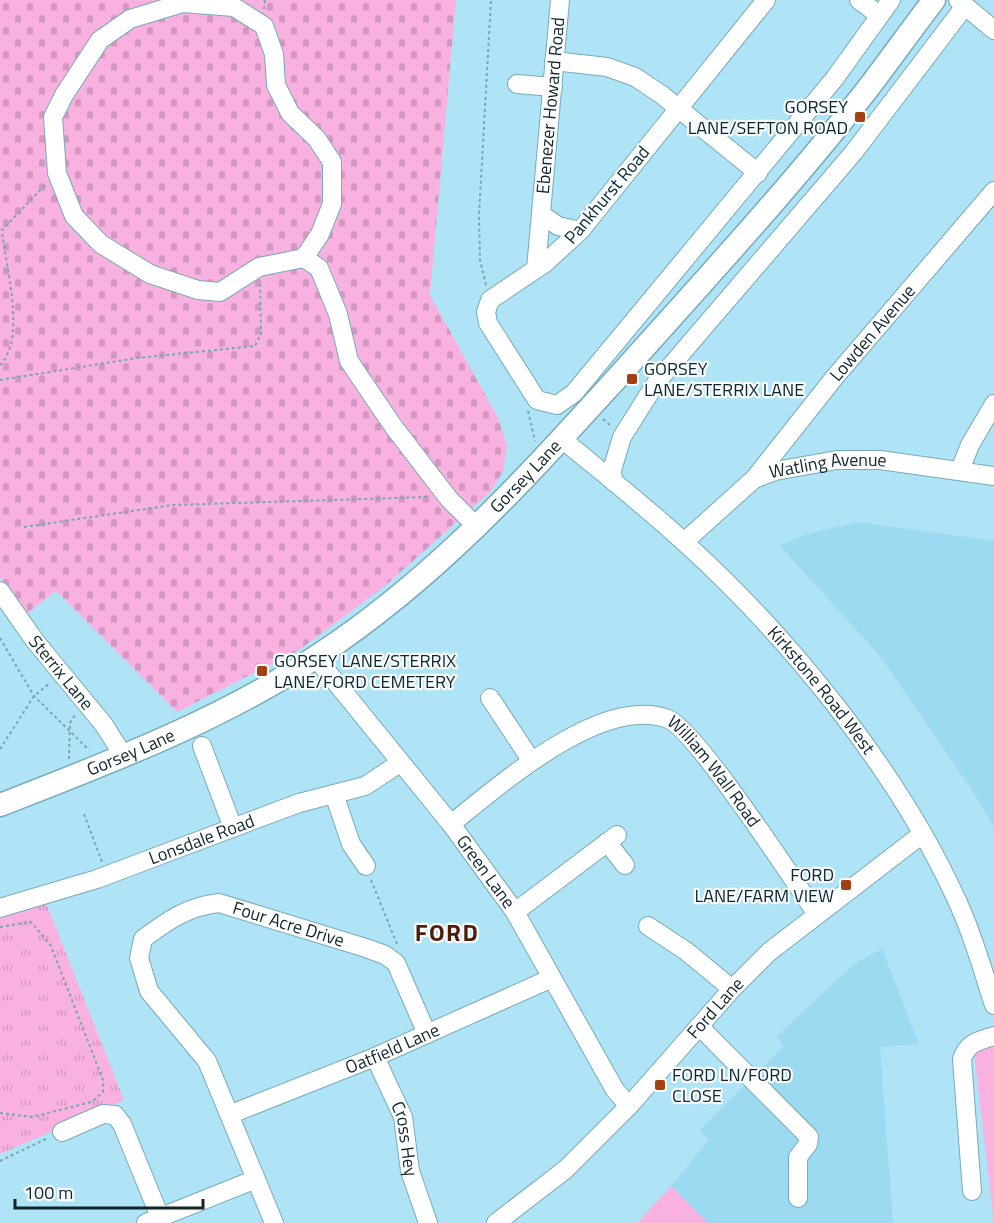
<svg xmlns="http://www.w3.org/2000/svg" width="994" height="1223" viewBox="0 0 994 1223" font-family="'Titillium Web',sans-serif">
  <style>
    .built { fill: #9bdaf0 }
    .grass { fill: #f9b1df }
    .cemetery { fill: url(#cemetery-stones) }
    .park { fill: url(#park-tufts) }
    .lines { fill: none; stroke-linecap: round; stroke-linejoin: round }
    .minor-casing { stroke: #76aabc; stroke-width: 20 }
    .major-casing { stroke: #76aabc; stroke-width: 25 }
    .path { stroke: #7aa5b3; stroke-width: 2; stroke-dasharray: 3 3; stroke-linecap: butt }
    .minor { stroke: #fff; stroke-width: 18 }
    .major { stroke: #fff; stroke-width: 22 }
    .poi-dot { fill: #a43f11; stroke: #f7fcfe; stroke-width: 2 }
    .labels { text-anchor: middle; stroke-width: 4.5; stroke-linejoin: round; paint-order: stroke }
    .street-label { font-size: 18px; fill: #10252c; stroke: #f7fcfe }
    .poi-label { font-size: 18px; fill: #10252c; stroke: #f7fcfe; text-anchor: start }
    .district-label { font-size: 24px; font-weight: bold; letter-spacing: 1.5px; fill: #4e1d09; stroke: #f7fcfe }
  </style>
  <defs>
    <pattern id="cemetery-stones" width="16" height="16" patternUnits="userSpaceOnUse" patternTransform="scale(1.5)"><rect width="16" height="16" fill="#f9b1df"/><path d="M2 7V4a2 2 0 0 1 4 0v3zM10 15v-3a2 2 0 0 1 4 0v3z" fill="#d498c0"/></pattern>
    <pattern id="park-tufts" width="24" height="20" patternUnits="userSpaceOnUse" patternTransform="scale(1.5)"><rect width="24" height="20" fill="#f9b1df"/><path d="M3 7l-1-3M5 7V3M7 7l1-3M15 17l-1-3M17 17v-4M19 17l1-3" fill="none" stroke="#d498c0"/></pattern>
  </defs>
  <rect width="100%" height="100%" fill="#aee4f6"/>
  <!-- built -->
  <path class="built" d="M857,522L994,541V827L972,790L880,656L780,546L804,535Z
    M882,949L919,1044L880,1047L893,1223H708L671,1186L709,1140L699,1131L784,1046L776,1037L855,963Z"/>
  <!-- grass -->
  <path class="grass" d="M988,1038L994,1047V1223L974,1053Z
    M671,1186L708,1223H637Z"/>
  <!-- cemetery -->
  <path class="cemetery" d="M0,0H456L430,295L498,418L507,446L503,471L491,491L385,586L299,650L177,712L56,591L25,615L0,577Z"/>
  <!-- park -->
  <path class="park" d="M46,903L124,1100L0,1154V916Z"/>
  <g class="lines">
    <!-- minor casing -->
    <g class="minor-casing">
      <g id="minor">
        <path d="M766,0L580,231L545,263L490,300L486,312L488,323L537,400L557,405L574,393L835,78L891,0"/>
        <path d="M859,0L879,15"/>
        <path d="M958,0L994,30"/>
        <path d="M554,61L607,67L635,77L662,95L758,173"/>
        <path d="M517,84L553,87"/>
        <path d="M541,214L558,226L580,231"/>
        <path d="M304,258L320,234L332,204V162L317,139L290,113L276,85L274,54L264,26L234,7L183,3L130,19L100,40L64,95L53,117L57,173L74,216L101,244L150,274L198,290L220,292L259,267L304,258L319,268L338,314L349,361L393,426L449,499L478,528"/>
        <path id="s1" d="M536,269L560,0"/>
        <path id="s2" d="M562,439C603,473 645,506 684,542C787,635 895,767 954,894C971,929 982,968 994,1005"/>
        <path d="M960,470L970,445L994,404"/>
        <path id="s3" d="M754,479L834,378L994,191"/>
        <path d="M613,481L612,470L622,437L656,383L854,152L965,6"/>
        <path id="s4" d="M684,542L754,479L775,471L837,460H880L994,476"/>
        <path id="s5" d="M0,591L35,641L104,725L123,755"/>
        <path id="s6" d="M316,658L451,824L515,912L615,1090L629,1106"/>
        <path d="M490,698L531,760"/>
        <path d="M202,746L233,828"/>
        <path d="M334,794L351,844L366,866"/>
        <path id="s7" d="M451,824C500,785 602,694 668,719C696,730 793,880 817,914"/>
        <path d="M607,842L625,865"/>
        <path id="s8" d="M0,908L97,879L299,803L365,786L400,763"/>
        <path d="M515,912L617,835"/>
        <path d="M648,926L686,951L732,989"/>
        <path d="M699,1026L809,1137L808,1144L798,1157V1198"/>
        <path id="s9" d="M375,1057L403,1117L410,1171L428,1223"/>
        <path id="s10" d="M231,1114L375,1057L552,978"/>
        <path d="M62,1132L103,1114L115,1115L122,1124L160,1217"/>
        <path d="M972,1191L962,1059C968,1042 978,1041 994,1036"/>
        <path d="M146,1223L256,1179"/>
        <path id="s11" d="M274,1223L207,1061L149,991L139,958L143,939C167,921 188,906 219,903L366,948L385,955L396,963L427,1034"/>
        <path id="s12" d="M496,1223L566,1169L629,1106L732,989L769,952L921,835"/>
      </g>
    </g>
    <!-- major casing -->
    <g class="major-casing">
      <g id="major">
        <path id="s13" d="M0,805C108,763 222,720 319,655C437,577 524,480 618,377C702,283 788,190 866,91C889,61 911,30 934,0"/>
      </g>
    </g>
    <!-- path -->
    <path class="path" d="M264,9L265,0
      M486,285L480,260L479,215L491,0
      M0,365C27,338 5,265 2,230L45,185
      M0,380L137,358L255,346L261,334L260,284
      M528,411L535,441
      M603,419L612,427
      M24,527L173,505L428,497
      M0,638L34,696L89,750
      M0,749L34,696L50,683
      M69,759L70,723L76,713
      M84,814L102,862
      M371,880L397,944
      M0,927L31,922L51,946L103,1080V1092L93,1101
      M0,1113L32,1117L91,1102
      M0,1161L48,1138"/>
    <!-- minor -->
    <use href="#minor" class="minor"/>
    <!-- major -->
    <use href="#major" class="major"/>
  </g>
  <!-- markers -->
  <g class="poi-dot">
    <rect x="854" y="111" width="12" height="12" rx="3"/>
    <rect x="626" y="373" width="12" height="12" rx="3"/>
    <rect x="256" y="665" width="12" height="12" rx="3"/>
    <rect x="840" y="879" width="12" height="12" rx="3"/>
    <rect x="654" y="1079" width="12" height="12" rx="3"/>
  </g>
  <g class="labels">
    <!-- street labels -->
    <g class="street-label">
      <text dy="6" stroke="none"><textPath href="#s1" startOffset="164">Ebenezer Howard Road</textPath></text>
      <text transform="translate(607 195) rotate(-50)" y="6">Pankhurst Road</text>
      <text dy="6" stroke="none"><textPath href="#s3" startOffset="188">Lowden Avenue</textPath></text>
      <text dy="6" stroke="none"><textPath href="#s4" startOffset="170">Watling Avenue</textPath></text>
      <text dy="6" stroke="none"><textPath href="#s13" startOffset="627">Gorsey Lane</textPath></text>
      <text dy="6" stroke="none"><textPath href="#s5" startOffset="102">Sterrix Lane</textPath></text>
      <text dy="6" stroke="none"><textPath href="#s2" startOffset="362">Kirkstone Road West</textPath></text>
      <text dy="6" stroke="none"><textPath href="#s13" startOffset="141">Gorsey Lane</textPath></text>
      <text dy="6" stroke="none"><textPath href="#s7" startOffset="320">William Wall Road</textPath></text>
      <text dy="6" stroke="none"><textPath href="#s8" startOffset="213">Lonsdale Road</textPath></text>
      <text dy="6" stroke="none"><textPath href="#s6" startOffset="273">Green Lane</textPath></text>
      <text dy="6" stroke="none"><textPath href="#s11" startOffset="478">Four Acre Drive</textPath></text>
      <text dy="6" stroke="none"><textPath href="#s12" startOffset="308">Ford Lane</textPath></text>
      <text dy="6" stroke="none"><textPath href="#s10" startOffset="174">Oatfield Lane</textPath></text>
      <text dy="6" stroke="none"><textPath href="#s9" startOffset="88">Cross Hey</textPath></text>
    </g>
    <!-- poi labels -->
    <g class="poi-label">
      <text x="848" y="113" text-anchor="end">GORSEY<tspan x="848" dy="21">LANE/SEFTON ROAD</tspan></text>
      <text x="644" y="375">GORSEY<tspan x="644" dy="21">LANE/STERRIX LANE</tspan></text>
      <text x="274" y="667">GORSEY LANE/STERRIX<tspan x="274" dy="21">LANE/FORD CEMETERY</tspan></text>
      <text x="834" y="881" text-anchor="end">FORD<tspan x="834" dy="21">LANE/FARM VIEW</tspan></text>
      <text x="672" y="1081">FORD LN/FORD<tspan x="672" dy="21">CLOSE</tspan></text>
    </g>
    <!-- district labels -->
    <g class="district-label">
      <text x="447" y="941">FORD</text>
    </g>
  </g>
  <!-- scale -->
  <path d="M15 1199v9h188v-9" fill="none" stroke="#10252c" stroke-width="3"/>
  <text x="24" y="1199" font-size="18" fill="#10252c" stroke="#f7fcfe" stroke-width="4.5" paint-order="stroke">100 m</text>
</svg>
